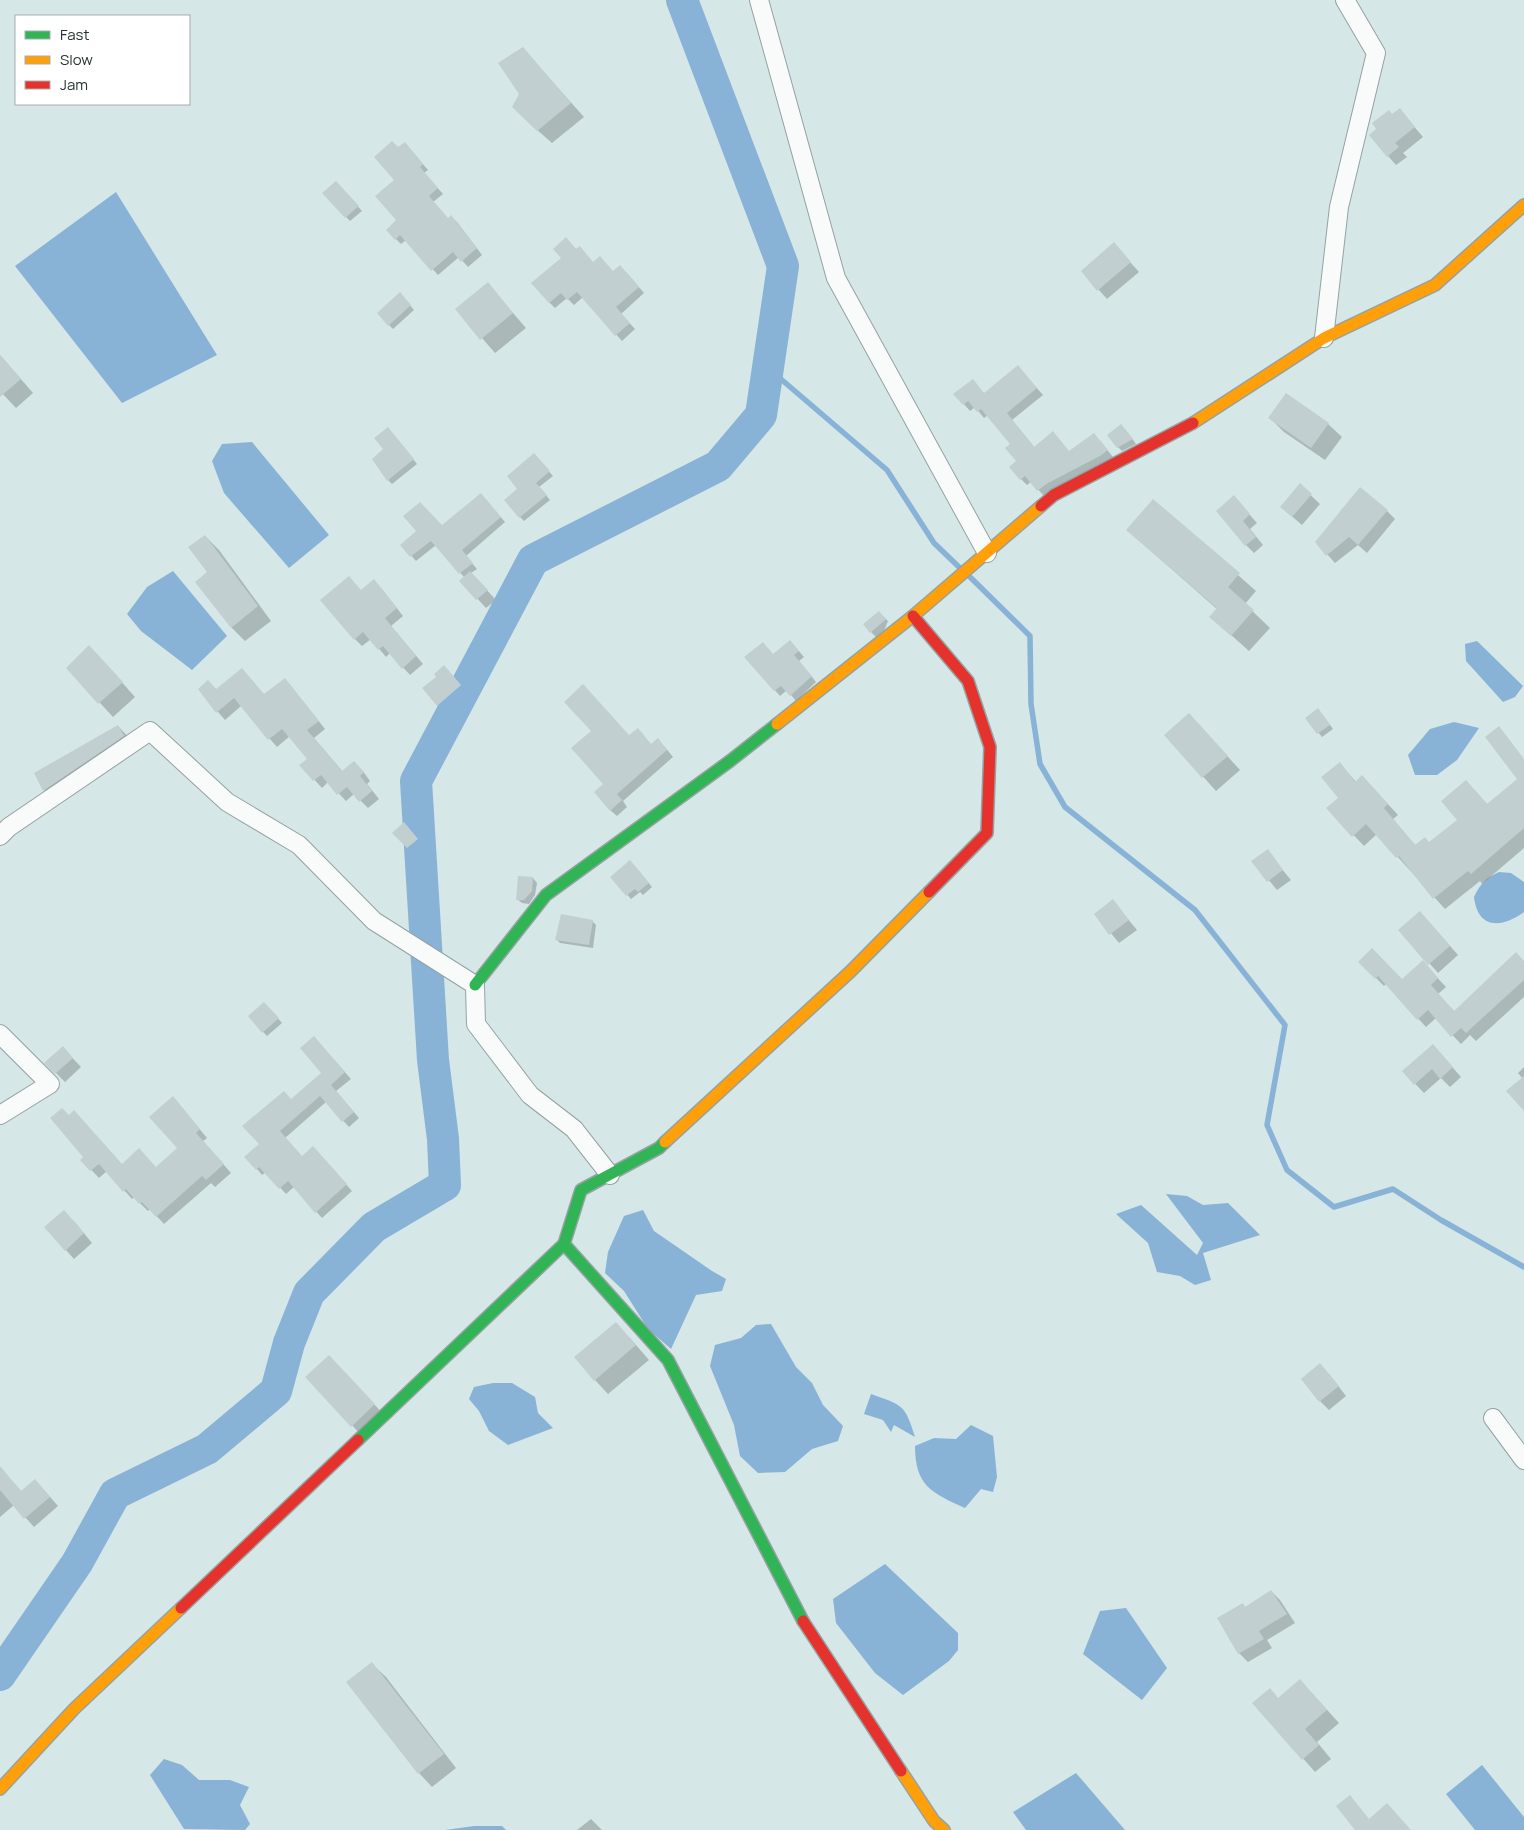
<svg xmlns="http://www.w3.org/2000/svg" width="1524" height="1830" viewBox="0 0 1524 1830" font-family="Manrope,sans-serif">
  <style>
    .water { fill: #89b2d7 }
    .shadow { fill: #0003 }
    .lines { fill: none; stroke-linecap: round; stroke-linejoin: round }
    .stream { stroke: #89b2d7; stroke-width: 5.5 }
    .river { stroke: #89b2d7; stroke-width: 32 }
    .building { fill: #c1cfd1 }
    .street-casing { stroke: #95a2a2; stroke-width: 20 }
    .fast-casing { stroke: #95a2a2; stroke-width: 14 }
    .slow-casing { stroke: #95a2a2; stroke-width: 14 }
    .jam-casing { stroke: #95a2a2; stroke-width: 14 }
    .street { stroke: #f9fbfb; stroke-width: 18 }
    .fast { stroke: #30b455; stroke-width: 11 }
    .slow { stroke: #ff9f0a; stroke-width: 11 }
    .jam { stroke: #e5322d; stroke-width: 11 }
  </style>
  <rect width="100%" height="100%" fill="#d5e7e6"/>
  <!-- water -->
  <path class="water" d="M116,192L217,355L122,403L15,266Z
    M252,442L329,535L289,568L224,493L212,461L222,444Z
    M173,571L227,636L192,670L141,631L127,614L147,587Z
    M1477,641L1523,686L1515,697L1503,702L1466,661L1465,644Z
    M1454,722L1479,728L1457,760L1437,775H1415L1408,755L1430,729Z
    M1499,872L1511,873L1524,882V912C1502,928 1478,930 1474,897C1480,884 1486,878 1499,872Z
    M1166,1194L1187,1196L1203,1205L1228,1203L1260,1235L1203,1253L1211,1280L1195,1285L1180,1276L1157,1272L1148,1243L1116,1214L1141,1205L1197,1255L1203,1243Z
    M643,1210L654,1231L712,1271L726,1279L722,1291L696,1295L671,1349L648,1329L624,1291L605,1273L608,1252L624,1216Z
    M771,1324L796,1367L812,1383L823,1405L843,1426L838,1441L812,1449L785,1472L758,1473L740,1456L734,1425L710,1366L715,1345L741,1338L756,1325Z
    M493,1383H512L535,1397L538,1413L553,1428L508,1445L489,1431L479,1411L469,1399L474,1387Z
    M871,1394C902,1405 905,1404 915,1437L894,1425L891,1432L883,1420L864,1414Z
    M971,1425L993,1436L997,1477L993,1492L981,1489L965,1508C932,1493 915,1486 915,1446L934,1438L956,1439Z
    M885,1564L958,1633V1650L949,1661L903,1695L875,1673L836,1623L833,1599Z
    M1126,1608L1167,1668L1142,1700L1083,1654L1100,1611Z
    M164,1759L182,1765L199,1780H230L249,1787L240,1805L250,1824L245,1830L184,1829L150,1775Z
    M1482,1765L1524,1817V1830H1475L1446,1794Z
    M1076,1773L1125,1830H1026L1013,1812Z
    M474,1826H502L506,1830H445Z"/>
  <!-- shadow -->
  <path class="shadow" d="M523,49L584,117L552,143L527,121L520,94Z
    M1400,110L1423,137L1403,153L1407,157L1396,165L1388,156L1393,115Z
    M398,149H410L428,170L424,173L443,194L433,202L448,219L451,217L457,222L482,255L468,267L459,257L438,275L406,240L401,244L396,239Z
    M336,183L362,211L350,221L324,194Z
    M1114,244L1139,272L1107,299L1082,271Z
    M576,250L593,263L613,272H626L644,293L621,314L635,329L622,341L583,297L574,305L567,298L555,308L549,302Z
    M488,284L526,328L495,353L457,309Z
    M404,298L414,310L393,329L389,325Z
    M0,355L33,393L16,408L0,391Z
    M1018,367L1043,395L1012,420L1035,448L1070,452L1100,441L1113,457L1045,497L1031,482L1027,485L1021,479L1018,461L1011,444L988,415L984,418L975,407L970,411L955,394H985Z
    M1270,418L1328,424L1342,437L1325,460L1284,432Z
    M1125,429L1136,444L1122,451L1118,447Z
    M392,433L417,464L392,484L388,480L385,449Z
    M538,459L553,476L539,487L550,500L524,521L520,517L519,489Z
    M1300,485L1320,504L1302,525L1281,507Z
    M1234,497L1257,523L1250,529L1263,545L1254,553L1246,545Z
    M486,500L505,522L466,556L477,569L471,573L496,600L486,608L461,581L464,577L436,545L416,561L402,545L442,527Z
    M1153,500L1256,591L1245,604L1270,628L1249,651L1211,617L1217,609L1127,530Z
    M1387,511L1395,519L1367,553L1358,545L1335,563L1316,542Z
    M205,536L219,550L271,621L245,641L232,628L197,582L209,573Z
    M381,588L403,616L391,626L423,664L410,675L390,653L386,657L371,639L362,646L355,639L361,591Z
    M879,613L888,621L880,641L871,632Z
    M790,641L804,657L799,661L816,682L796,701L787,690L780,696L746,657L773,655Z
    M102,660L135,697L113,717L68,668Z
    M448,671L464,690L442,710L424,689Z
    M285,679L325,729L314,738L343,772L362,770L370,781L367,784L379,799L368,808L354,794L346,801L328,782L322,788L301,765L309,759L290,736L277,747L241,706L225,720L199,690L264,695Z
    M1189,714L1240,770L1216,791L1166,735Z
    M1322,714L1333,729L1322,737L1307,718Z
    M118,726L131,740L58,804L44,790Z
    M629,736L651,745L664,746L673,757L623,801L627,807L617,816L610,810L604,784Z
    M1340,764L1356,782L1373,788L1398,815L1393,819L1416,846L1430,844L1459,820L1466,781L1488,805L1524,775V848L1482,884L1480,881L1445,909L1377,834L1364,846L1328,808L1339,798Z
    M408,828L421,844L412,851L408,846Z
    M1267,851L1291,880L1277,890L1253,861Z
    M634,865L652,887L643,895L640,892L631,899L612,877Z
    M533,878L537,883L535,895L529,904L522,903L517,899Z
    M1113,901L1137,930L1119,943L1095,914Z
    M592,921L596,925L593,948L560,943L556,939Z
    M1429,922L1458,955L1438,973L1400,930Z
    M1360,962L1403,981L1431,971L1446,987L1438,994L1455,1012L1524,962V997L1476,1041L1470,1035L1461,1044L1436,1018L1426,1027L1386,984L1384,986Z
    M268,1007L282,1023L267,1036L249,1017Z
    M320,1044L351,1079L336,1091L359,1118L349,1127L326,1102L285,1138L302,1157L319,1154L352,1191L322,1218L294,1187L286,1194L266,1172L262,1175L257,1169L260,1145L291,1101L323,1073Z
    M63,1048L81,1067L65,1082L46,1063Z
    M1441,1054L1461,1077L1450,1087L1441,1078L1424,1093L1403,1071Z
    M1524,1067V1108L1523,1079L1518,1073Z
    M173,1097L207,1138L203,1141L231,1173L215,1187L211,1183L164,1224L150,1209L148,1211L134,1197L132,1199L107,1171L99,1178L82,1160L156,1168L178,1148Z
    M73,1220L92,1243L74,1259L66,1250Z
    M629,1337L649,1360L608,1394L595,1380Z
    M342,1370L388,1419L366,1440L306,1377Z
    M1329,1374L1346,1396L1329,1410L1320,1401Z
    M0,1471H3L22,1492L44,1490L58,1506L34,1527L14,1505L0,1517Z
    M1271,1591L1280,1600L1295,1623L1267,1640L1272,1648L1248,1662L1239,1653L1243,1605L1246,1608Z
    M372,1664L386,1677L456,1768L432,1787L419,1773L348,1682Z
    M1300,1680L1339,1723L1317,1742L1331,1759L1315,1772L1254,1703L1279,1699Z
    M591,1819L602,1830H577Z"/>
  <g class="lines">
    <!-- stream -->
    <path class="stream" d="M768,368L887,470L934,543L960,568
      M969,576L1030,636L1031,704L1040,764L1065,807L1195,910L1285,1025L1267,1125L1287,1170L1334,1207L1393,1189L1441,1220L1524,1267"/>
    <!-- river -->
    <path class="river" d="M0,1675L77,1563L115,1494L207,1449L276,1391L289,1343L309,1293L374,1227L445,1185L443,1139L433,1060L416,781L533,560L718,466L761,415L783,266L682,0"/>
  </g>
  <!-- building -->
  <path class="building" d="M523,47L571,103L537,131L512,107L519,94L498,63Z
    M1400,108L1415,127L1395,143L1399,147L1387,157L1369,135L1376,129L1372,123L1389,110L1392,114Z
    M392,141L398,147L405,142L423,164L420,167L438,188L429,196L448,218L451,215L477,248L461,262L453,252L431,271L400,235L395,240L386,230L396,220L375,196L394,180L374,157Z
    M336,181L359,206L345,218L322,193Z
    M566,237L576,249L580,246L593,262L600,256L613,271L620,265L639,287L616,307L630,323L615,336L577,292L567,300L561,293L549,303L531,283L561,258L553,249Z
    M1114,242L1131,262L1097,291L1081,271Z
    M488,282L513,313L480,340L455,309Z
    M400,292L411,305L388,326L377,313Z
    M0,355L21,379L0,397Z
    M1018,365L1037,388L1007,413L1034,447L1053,431L1069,451L1094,433L1108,450L1100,456L1048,483L1037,491L1025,476L1020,480L1009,467L1016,461L1005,448L1010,444L981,409L977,412L968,401L963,405L953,394L973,379L984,393Z
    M1286,393L1329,423L1311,448L1268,418Z
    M1121,424L1133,439L1117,448L1107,435Z
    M388,427L414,459L387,481L372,459L383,449L374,438Z
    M534,453L550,471L536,483L547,495L519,518L504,500L517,489L507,476Z
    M1300,483L1312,494L1292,517L1280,507Z
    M1360,487L1388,510L1358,545L1349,537L1326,556L1315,542Z
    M481,493L501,517L462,550L473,563L459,574L431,541L410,557L400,545L416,531L403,516L420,502L442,525Z
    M1234,495L1250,514L1243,521L1256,537L1245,546L1216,511Z
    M1153,499L1240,573L1228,587L1254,610L1231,636L1209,617L1217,608L1126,530Z
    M205,535L258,606L231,628L195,582L207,572L188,547Z
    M470,571L488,590L476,600L459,581Z
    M349,576L361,590L374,579L397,608L385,618L416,656L402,669L383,646L378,650L363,632L354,640L320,600Z
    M879,611L886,619L870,633L863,624Z
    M790,640L799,651L794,655L812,676L790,696L781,686L774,691L744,657L763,642L773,654Z
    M89,645L123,682L98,704L66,668Z
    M444,665L461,685L437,706L422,688L436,677L434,674Z
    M242,668L264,694L285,678L319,721L307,730L342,771L354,761L364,772L360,776L372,791L359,802L347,787L337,795L321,775L313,781L299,765L307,759L282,729L268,740L234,698L216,713L198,689L208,680L216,689Z
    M583,684L629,735L638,728L651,744L658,738L667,750L617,794L622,800L610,811L594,792L603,784L571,748L591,731L564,702Z
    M1318,708L1330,725L1317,734L1305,718Z
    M1189,713L1228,756L1202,778L1164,735Z
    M118,725L124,736L43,791L34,773Z
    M1499,726L1524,759V828L1471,874L1468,871L1433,899L1399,856L1396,858L1366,824L1352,837L1326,808L1338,798L1321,777L1340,762L1355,782L1362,775L1388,804L1384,808L1415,845L1425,837L1429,842L1457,820L1441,801L1466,780L1487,804L1517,779L1485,737Z
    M404,822L418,839L407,848L392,833Z
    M1268,849L1283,870L1267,882L1251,861Z
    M630,860L649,883L638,892L635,889L626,896L610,877Z
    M518,876L533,877L532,891L524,900H516Z
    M1113,899L1129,920L1109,935L1094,914Z
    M1420,911L1450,946L1428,965L1398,930Z
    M561,914L593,920L589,945L555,940Z
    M1372,948L1402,979L1423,960L1438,978L1431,985L1454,1011L1516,952L1524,961V980L1466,1033L1461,1028L1451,1037L1428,1010L1417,1020L1378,976L1375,979L1358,962Z
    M264,1002L279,1018L262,1033L248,1016Z
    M314,1036L345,1072L331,1085L354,1112L342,1122L320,1096L280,1131L302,1156L313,1146L347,1184L315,1213L288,1181L279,1189L259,1167L256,1170L244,1157L259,1144L242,1126L284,1091L291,1099L321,1073L300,1048Z
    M1433,1044L1453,1067L1440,1079L1432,1069L1414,1085L1402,1071Z
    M63,1046L73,1058L55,1074L44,1063Z
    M1524,1076V1111L1506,1091Z
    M173,1096L200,1129L196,1133L224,1164L206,1180L202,1176L156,1217L142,1202L139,1204L126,1189L123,1192L99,1164L90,1171L80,1160L83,1157L50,1118L62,1108L69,1115L74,1110L122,1164L139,1148L156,1167L177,1148L149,1117Z
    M64,1210L84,1233L65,1251L44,1227Z
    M616,1322L636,1345L594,1381L574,1357Z
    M329,1355L375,1404L351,1427L305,1377Z
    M1320,1363L1339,1386L1319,1402L1301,1379Z
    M0,1466L21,1491L35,1479L50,1497L24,1519L0,1490Z
    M1271,1590L1287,1614L1259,1631L1264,1639L1238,1654L1217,1618L1243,1603L1245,1607Z
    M372,1662L444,1754L418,1774L346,1682Z
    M1300,1679L1327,1710L1305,1729L1319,1745L1302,1760L1252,1703L1270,1688L1278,1698Z
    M1350,1795L1369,1819L1387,1803L1411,1830H1355L1336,1806Z"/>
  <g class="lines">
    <!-- street casing -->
    <g class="street-casing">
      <path id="street" d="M759,0L836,278L987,553
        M1324,338L1339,207L1376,53L1345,0
        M0,836L9,827L150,731L227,802L299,845L374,921L475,985L476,1024L530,1095L574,1129L610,1175
        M0,1034L50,1084L0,1115
        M1493,1418L1524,1460"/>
    </g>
    <!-- fast casing -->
    <g class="fast-casing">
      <path id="fast" d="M475,985L546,895L730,761L777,724
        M564,1244L668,1360L803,1621
        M358,1440L564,1244L581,1190L659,1148L665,1142"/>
    </g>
    <!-- slow casing -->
    <g class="slow-casing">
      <path id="slow" d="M1193,423L1324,338L1435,285L1524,205
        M777,724L913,616L1041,506
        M665,1142L851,971L929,892
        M901,1771L934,1821L944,1830
        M0,1789L74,1709L181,1608"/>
    </g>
    <!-- jam casing -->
    <g class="jam-casing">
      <path id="jam" d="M1041,506L1054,495L1193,423
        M913,616L968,681L990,747L987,833L929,892
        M181,1608L358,1440
        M803,1621L901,1771"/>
    </g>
    <!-- street -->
    <use href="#street" class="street"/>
    <!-- fast -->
    <use href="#fast" class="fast"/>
    <!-- slow -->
    <use href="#slow" class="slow"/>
    <!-- jam -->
    <use href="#jam" class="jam"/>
  </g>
  <!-- legend -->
  <rect x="15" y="15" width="175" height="90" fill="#ffffff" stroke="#a8adad"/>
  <rect x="25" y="31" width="25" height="8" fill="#30b455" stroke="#a8adad"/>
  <text x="60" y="40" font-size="15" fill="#263332">Fast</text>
  <rect x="25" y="56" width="25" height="8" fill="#ff9f0a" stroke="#a8adad"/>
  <text x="60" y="65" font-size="15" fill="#263332">Slow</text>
  <rect x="25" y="81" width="25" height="8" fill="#e5322d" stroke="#a8adad"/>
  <text x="60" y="90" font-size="15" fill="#263332">Jam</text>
</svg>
